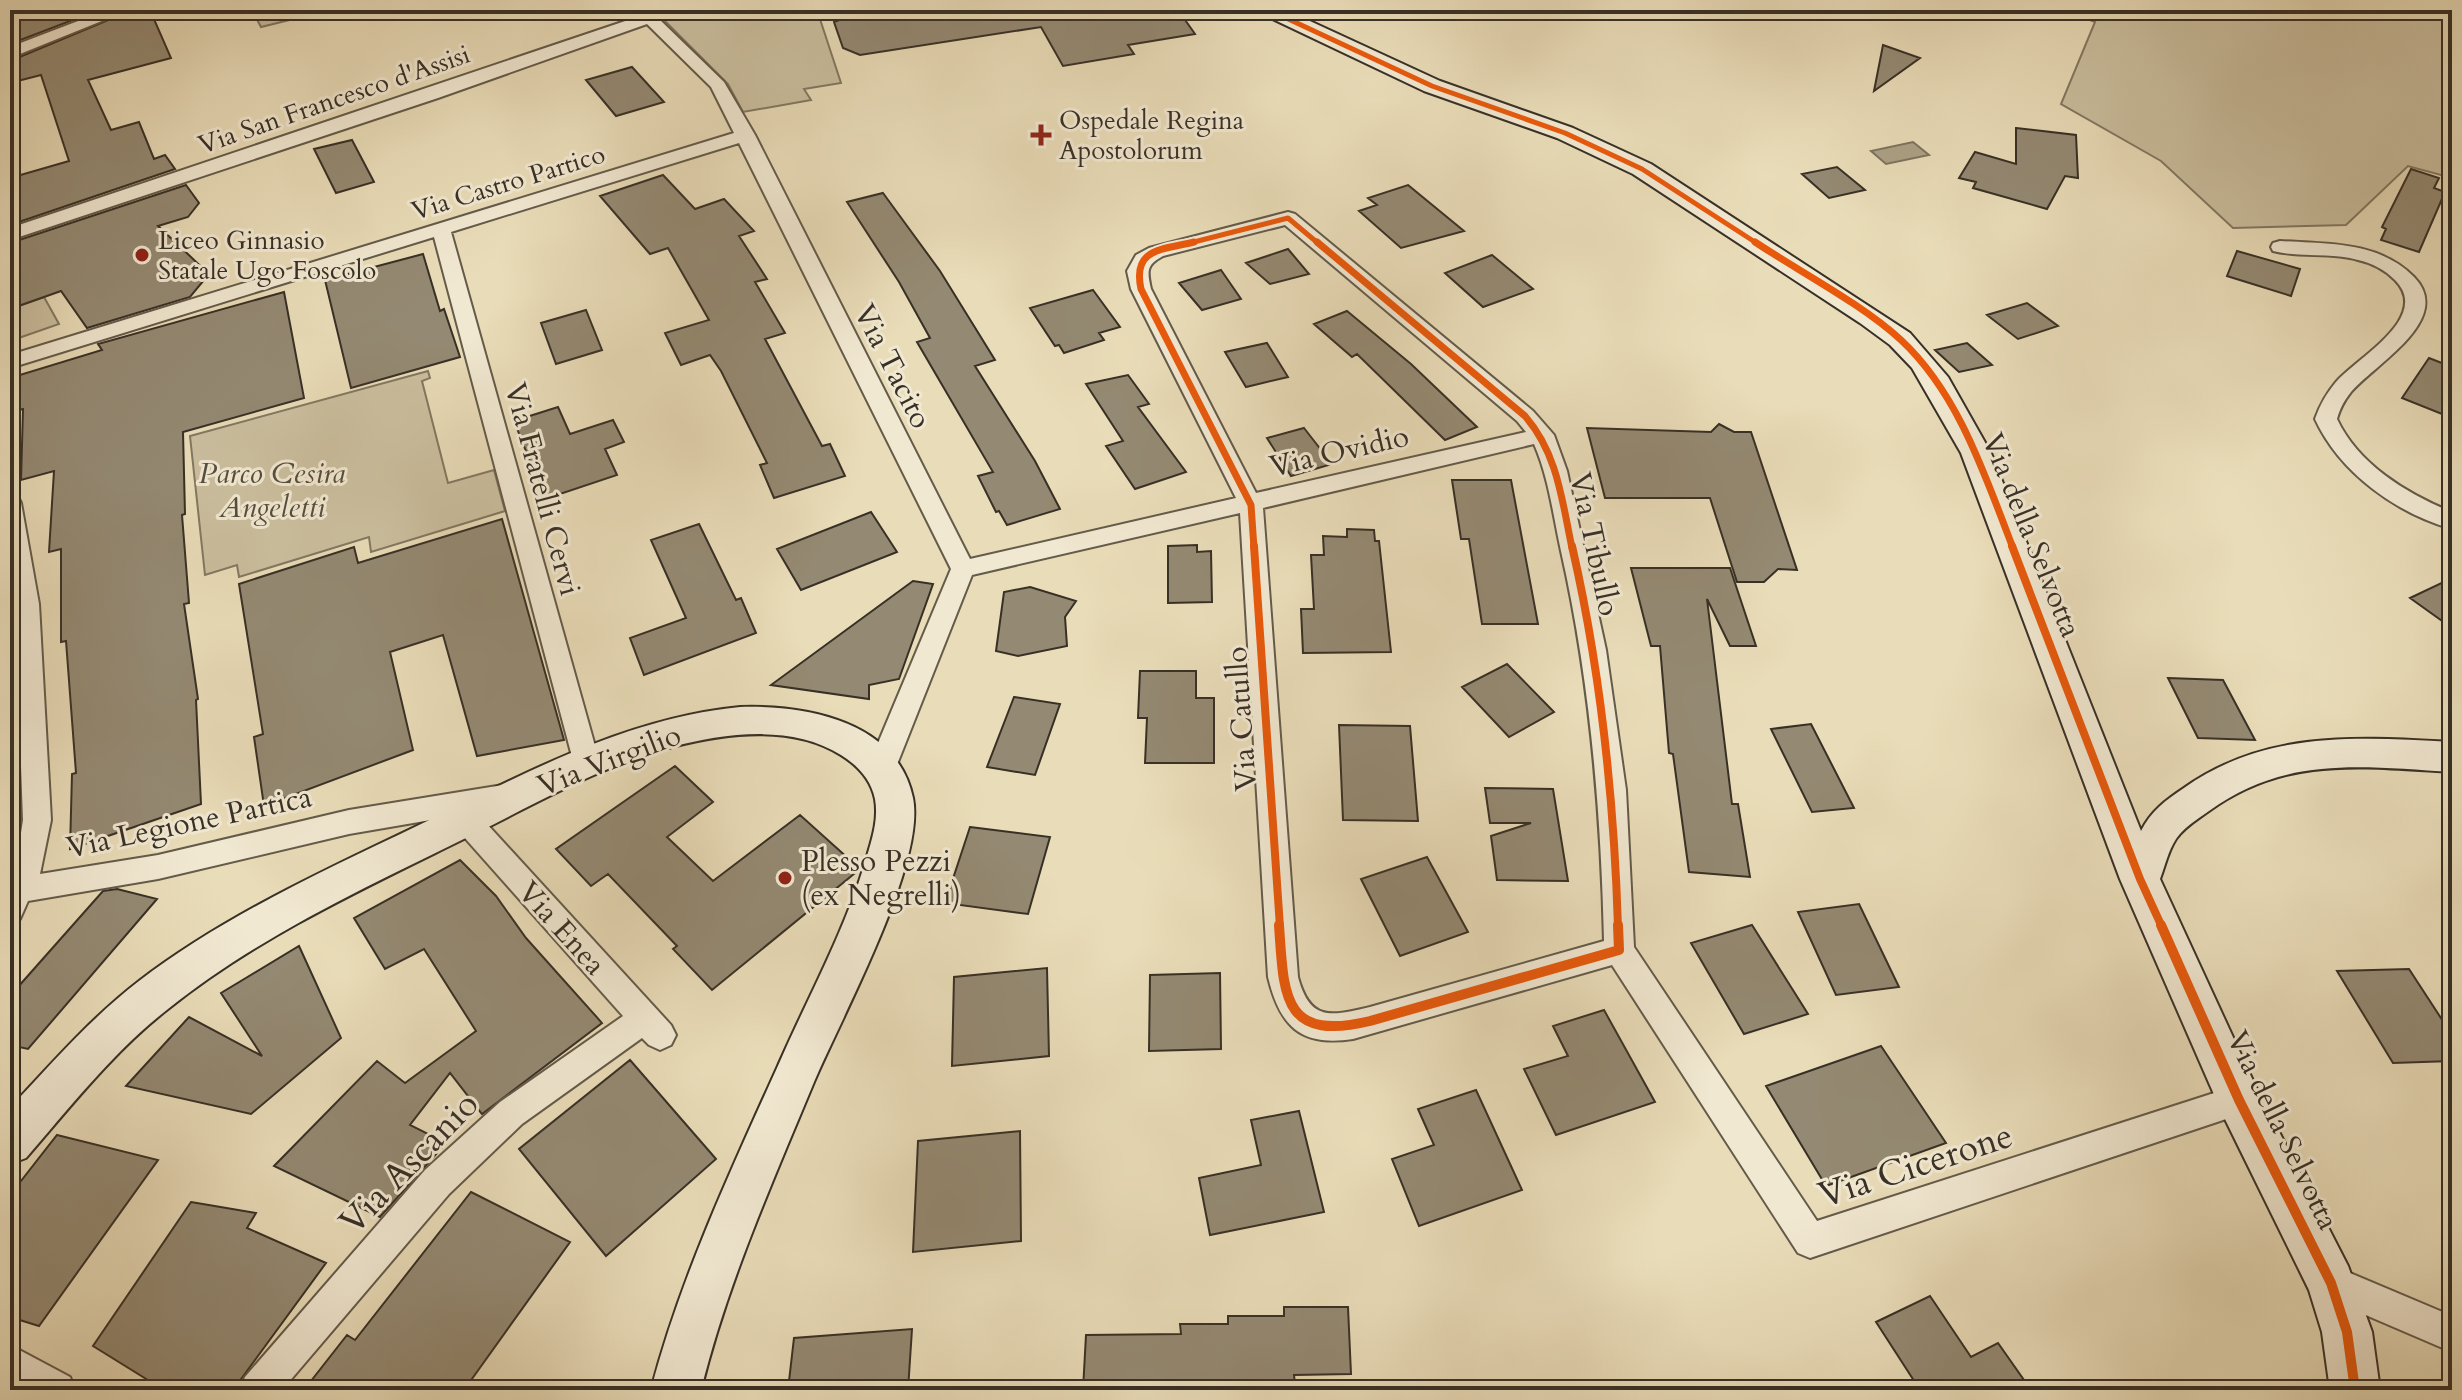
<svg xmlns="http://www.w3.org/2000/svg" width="2462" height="1400" viewBox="0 0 2462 1400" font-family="Cardo,serif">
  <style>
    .green { fill: #cbbf9f; stroke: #827862; stroke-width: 2 }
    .water { fill: #ada286; stroke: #7e7460; stroke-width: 2 }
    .building { fill: #948972; stroke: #383026; stroke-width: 2 }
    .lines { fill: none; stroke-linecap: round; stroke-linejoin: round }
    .street-casing { stroke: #645b4a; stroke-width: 4 }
    .secondary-casing { stroke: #383026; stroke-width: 4 }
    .street { fill: #f1e8d1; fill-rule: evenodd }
    .secondary { fill: #f1e8d1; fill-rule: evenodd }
    .cycleway-far3-casing { stroke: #f1e8d1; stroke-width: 8 }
    .cycleway-far2-casing { stroke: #f1e8d1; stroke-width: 11 }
    .cycleway-far1-casing { stroke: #f1e8d1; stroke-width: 13 }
    .cycleway-casing { stroke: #f1e8d1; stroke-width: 15 }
    .cycleway-far3 { stroke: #e8590c; stroke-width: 5 }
    .cycleway-far2 { stroke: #e8590c; stroke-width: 7 }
    .cycleway-far1 { stroke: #e8590c; stroke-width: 8 }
    .cycleway { stroke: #e8590c; stroke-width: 10 }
    .poi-dot { fill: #8f2418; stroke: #f1e8d1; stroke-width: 3 }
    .labels { text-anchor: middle; stroke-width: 6; stroke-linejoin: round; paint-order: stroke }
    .far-street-label { font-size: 26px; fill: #383026; stroke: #f1e8d1 }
    .far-poi-label { font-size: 26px; fill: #383026; stroke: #f1e8d1; text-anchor: start }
    .street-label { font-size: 30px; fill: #383026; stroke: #f1e8d1 }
    .park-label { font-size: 30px; font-style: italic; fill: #554d3e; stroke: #f1e8d1 }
    .poi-label { font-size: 30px; fill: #383026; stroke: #f1e8d1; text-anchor: start }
    .near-street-label { font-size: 36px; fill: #383026; stroke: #f1e8d1 }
  </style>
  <rect width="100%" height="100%" fill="#e9dcb8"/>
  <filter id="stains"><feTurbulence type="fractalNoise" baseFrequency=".0025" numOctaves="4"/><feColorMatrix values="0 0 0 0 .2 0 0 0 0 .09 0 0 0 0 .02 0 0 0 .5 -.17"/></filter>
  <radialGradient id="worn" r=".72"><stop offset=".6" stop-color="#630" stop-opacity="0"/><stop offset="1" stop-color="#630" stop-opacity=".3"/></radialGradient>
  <!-- green -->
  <path class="green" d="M252,10H330L261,27Z
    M685,10H817L841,83L804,89L811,100L743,112L728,84L662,18Z
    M2065,10H2452V178L2408,166L2346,225L2233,228L2161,161L2061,104L2095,22Z
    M44,297L59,324L10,341V309Z
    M428,371L430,378L422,381L448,483L494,470L505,511L371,552L369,537L239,577L237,565L205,575L190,436Z"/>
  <!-- water -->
  <path class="water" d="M1913,142L1929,155L1886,164L1871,151Z"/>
  <!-- building -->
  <path class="building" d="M10,10H99L10,44Z
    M132,10H150L171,58L88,80L111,130L139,122L154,159L165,155L175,169L10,225V178L69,161L41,75L10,83V61Z
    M843,10H1178L1195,34L1128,45L1134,54L1063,66L1041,27L860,55L843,48L834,22L844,18Z
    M1883,45L1920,58L1874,91Z
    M632,67L664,102L616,116L586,80Z
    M2016,128L2076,135L2078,178L2065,176L2047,209L1973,188L1976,182L1959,178L1975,152L2016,164Z
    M352,140L374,182L336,193L314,149Z
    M1837,167L1865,190L1829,198L1802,174Z
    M2411,169L2439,178L2434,188L2445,192L2419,252L2381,240L2386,229L2382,227Z
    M663,175L695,209L724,199L754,231L739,236L767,279L755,282L785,333L765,339L822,446L830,444L845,476L774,498L760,465L767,463L721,371L710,355L681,365L665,333L709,320L668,248L650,254L600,196Z
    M186,185L199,203L188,217L158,226L209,274L190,297L87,328L61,291L10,309V243Z
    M1408,185L1464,231L1401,248L1359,211L1377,205L1368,198Z
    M883,193L940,271L995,360L975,366L1035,461L1060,509L1007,525L999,511L996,512L978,476L993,472L917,342L930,338L899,282L847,202Z
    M1288,249L1309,274L1270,284L1246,263Z
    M2237,251L2300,269L2291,296L2227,276Z
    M423,254L440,311L444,309L460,357L351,388L325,280Z
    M1492,255L1533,289L1483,307L1445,273Z
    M1221,270L1241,299L1202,310L1179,283Z
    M1093,290L1120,327L1099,333L1104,340L1064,353L1059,345L1055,346L1030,308Z
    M284,292L304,398L183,432L185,514L182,515L189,603L184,604L198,699L196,700L201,804L70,849L72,774L76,773L66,641L61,642V549L49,552L54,471L21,480L23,409L10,412V378L102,350L98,344Z
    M2027,303L2058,326L2018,339L1987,315Z
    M586,310L602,350L556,364L541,323Z
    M1347,311L1411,364L1477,427L1445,440L1357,354L1352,357L1314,324Z
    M1267,343L1288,377L1246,387L1225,352Z
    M1967,343L1992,365L1959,372L1935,350Z
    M2429,358L2452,367V418L2402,398Z
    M1128,375L1149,404L1138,407L1186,472L1135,489L1106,446L1123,441L1086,384Z
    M558,407L570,434L613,420L624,442L605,449L617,475L545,499L514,421Z
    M1719,424L1734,432H1751L1797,570L1778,569L1764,582H1737L1710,498H1605L1587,428L1711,432Z
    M1304,428L1332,464L1291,476L1267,438Z
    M1452,480H1511L1538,624H1482L1469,539H1461Z
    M871,512L897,552L801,590L777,549Z
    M502,519L564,740L477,756L443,635L390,652L413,750L264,806L254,737L263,734L239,584L354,547L358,563Z
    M699,524L736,600L741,598L756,633L644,675L630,638L686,618L651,540Z
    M1347,529L1374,530L1375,541H1379L1391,652L1303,653L1301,609H1314L1311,555H1324L1323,536L1347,537Z
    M1197,545V552L1211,551L1212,602L1168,603V546Z
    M1631,568H1730L1756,646H1730L1707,599L1732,804H1738L1750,877L1689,872L1673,754L1669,753L1660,646H1651Z
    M2452,578V628L2410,598Z
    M913,581L933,584L899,679L869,685V699L771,685Z
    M1030,587L1076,601L1065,617L1067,646L1018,656L996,651L1004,592Z
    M1507,664L1554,712L1509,737L1462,687Z
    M1140,671H1196V698H1214V763H1145L1147,718H1138Z
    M2168,678L2223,680L2255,740L2198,738Z
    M1014,697L1060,704L1035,775L987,767Z
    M1811,724L1854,808L1812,812L1771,729Z
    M1339,725L1410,726L1418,821L1343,820Z
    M675,766L713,802L667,837L713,881L800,815L860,869L712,990L673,949L677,946L608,874L591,886L556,849Z
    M1485,788L1553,789L1568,881L1497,880L1491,836L1531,823H1490Z
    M970,827L1050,837L1028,914L945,903Z
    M1427,857L1468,932L1400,956L1361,879Z
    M460,860L496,896L526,938L602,1023L482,1114L450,1073L410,1125L446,1143L380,1217L274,1166L377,1061L405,1083L476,1031L424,949L385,969L354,918Z
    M117,889L157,899L28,1049L10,1045V996L103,891Z
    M1859,904L1899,987L1836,995L1798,912Z
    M1752,925L1808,1014L1744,1034L1691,943Z
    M299,946L341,1038L251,1114L126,1086L189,1017L262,1056L221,993Z
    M1047,968L1049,1056L952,1066L954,977Z
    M2409,969L2452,1035V1061L2393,1063L2337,971Z
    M1220,973L1221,1049L1149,1051L1150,975Z
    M1604,1010L1655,1102L1556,1135L1524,1069L1568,1056L1553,1026Z
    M1881,1046L1946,1143L1826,1186L1766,1086Z
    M630,1060L716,1159L606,1256L519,1149Z
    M1476,1090L1522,1190L1419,1226L1392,1159L1434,1145L1418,1109Z
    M1299,1111L1324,1212L1210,1235L1199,1178L1261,1165L1251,1120Z
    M1020,1131L1021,1241L913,1252L918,1141Z
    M57,1135L158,1160L39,1326L10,1317V1195Z
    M471,1192L570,1242L464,1390H304L347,1335L355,1340Z
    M191,1202L256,1213L247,1228L326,1263L233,1390H164L93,1346Z
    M1930,1296L1971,1357L1998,1343L2031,1390H1920L1876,1322Z
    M1284,1307H1348L1351,1374L1294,1375L1295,1384H1240V1390H1083L1086,1335L1181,1334L1180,1324H1228V1316H1284Z
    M912,1329L908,1390H788L794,1338Z"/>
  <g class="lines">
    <!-- street casing -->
    <g class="street-casing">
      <path id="street" d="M107,10H129L10,58V47Z
        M658,10H681L660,20L724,82L755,135L970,559L1236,498L1131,289L1127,271L1136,255L1149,248L1288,212L1295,214L1533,411L1554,435L1567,471L1606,650L1626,790L1634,947L1817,1221L2239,1085L2250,1089L2255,1100L2250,1111L1810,1258L1798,1253L1612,965L1353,1039C1300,1047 1280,1026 1268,977L1240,513L972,575L896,767L892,775L882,778L872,775L868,767L951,569L739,143L451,232L600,764L597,772L587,775L577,772L574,764L434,237L10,368V355L734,133L711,87L647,24L438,98L10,240V228ZM1285,225L1517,421L1526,432L1256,493L1151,289C1147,271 1146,265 1163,256ZM1534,444C1549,478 1553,515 1561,551C1590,680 1601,809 1604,941L1370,1007C1331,1016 1310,1022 1298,977L1263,508Z
        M2280,241C2326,244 2379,241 2414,277C2455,319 2375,364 2351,392C2344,401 2340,408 2337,419C2358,464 2407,494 2452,512V529C2396,513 2340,473 2315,419C2320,405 2326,394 2336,382C2358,357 2432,317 2395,280C2385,270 2372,263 2358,260C2331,252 2301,258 2273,251L2271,247L2273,243Z
        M10,495L18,497L21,503L39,604L51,820L40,874L158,855L349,810L503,785L513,788L517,796L513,804L476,812L671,1025L676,1035L671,1045L660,1050L649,1045L642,1038L522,1124L449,1194L282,1390H240L245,1377L425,1170L500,1102L623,1016L456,828L452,820L454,816L349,834L158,879L28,901L20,919L10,923V877L16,864L23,820L15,604L10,574Z
        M2331,1265L2452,1316V1352L2319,1295L2313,1283L2319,1271Z
        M10,1345L70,1377L75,1390H22L10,1383Z"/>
    </g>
    <!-- secondary casing -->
    <g class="secondary-casing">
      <path id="secondary" d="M1258,10H1286L1440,81L1573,128L1651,164L1910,333L1948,377L1991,453L2141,831C2151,811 2166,800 2184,788C2265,730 2358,737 2452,742V772C2362,767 2286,755 2209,811C2198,819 2184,827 2176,839C2168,851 2165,866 2160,879L2255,1085L2348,1266L2372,1332L2380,1390H2330L2322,1332L2309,1290L2223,1115L2120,879L1961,453L1912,368L1890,345L1860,323L1633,174L1557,138L1424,91L1262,14Z
        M740,707C806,705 897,721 913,798C926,863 841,1018 814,1082C772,1183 727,1284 701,1390H651C680,1279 730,1172 777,1068C807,999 843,935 865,863C871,842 879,821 875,799C871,779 857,765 841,755C792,724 725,733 672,747C603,765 539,802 476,833C371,885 260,935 168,1009C114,1051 71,1106 26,1158L10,1164V1108C51,1064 91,1018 139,981C224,916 323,871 419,825C522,775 625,718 740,707Z"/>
    </g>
    <!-- street -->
    <use href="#street" class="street"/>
    <!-- secondary -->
    <use href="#secondary" class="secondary"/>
    <!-- cycleway-far3 casing -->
    <g class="cycleway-far3-casing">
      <path id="cycleway-far3" d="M1269,10L1432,86L1565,133L1642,169L1758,244
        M1186,244L1288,218L1319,244"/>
    </g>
    <!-- cycleway-far2 casing -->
    <g class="cycleway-far2-casing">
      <path id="cycleway-far2" d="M1194,242C1162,250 1132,248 1141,289L1251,505L1254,548
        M1317,242L1525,416C1558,454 1562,501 1572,548
        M1755,242C1800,272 1862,304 1901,340C1959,394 1985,476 2013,548"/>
    </g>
    <!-- cycleway-far1 casing -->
    <g class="cycleway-far1-casing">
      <path id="cycleway-far1" d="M1254,546L1280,927
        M1572,546C1601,672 1614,798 1618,927
        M2012,546L2140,879L2162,927"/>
    </g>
    <!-- cycleway casing -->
    <g class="cycleway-casing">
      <path id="cycleway" d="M1279,925C1284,996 1282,1042 1370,1021L1619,950L1618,925
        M2161,925L2239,1100L2331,1283L2347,1332L2355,1390"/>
    </g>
    <!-- cycleway-far3 -->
    <use href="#cycleway-far3" class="cycleway-far3"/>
    <!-- cycleway-far2 -->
    <use href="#cycleway-far2" class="cycleway-far2"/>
    <!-- cycleway-far1 -->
    <use href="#cycleway-far1" class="cycleway-far1"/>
    <!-- cycleway -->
    <use href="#cycleway" class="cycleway"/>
  </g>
  <!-- markers -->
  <g class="poi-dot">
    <path d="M1037 123h8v8h8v8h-8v8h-8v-8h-8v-8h8z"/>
    <circle cx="142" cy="255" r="8"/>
    <circle cx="785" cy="878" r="8"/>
  </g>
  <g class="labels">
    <!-- far-street labels -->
    <g class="far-street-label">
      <text transform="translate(334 99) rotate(-19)" y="9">Via San Francesco d'Assisi</text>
      <text transform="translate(508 182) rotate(-17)" y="9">Via Castro Partico</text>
    </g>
    <!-- far-poi labels -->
    <g class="far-poi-label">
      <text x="1059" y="129">Ospedale Regina<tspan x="1059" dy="30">Apostolorum</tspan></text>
      <text x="158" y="249">Liceo Ginnasio<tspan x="158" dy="30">Statale Ugo Foscolo</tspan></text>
    </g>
    <!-- street labels -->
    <g class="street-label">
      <text transform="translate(893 366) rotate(63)" y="10">Via Tacito</text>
      <text transform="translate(1339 451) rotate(-13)" y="10">Via Ovidio</text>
      <text transform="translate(543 489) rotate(75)" y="10">Via Fratelli Cervi</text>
      <text transform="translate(2032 535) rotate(68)" y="10">Via della Selvotta</text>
      <text transform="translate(1595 544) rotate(78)" y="10">Via Tibullo</text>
      <text transform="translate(1241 719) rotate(-94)" y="10">Via Catullo</text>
      <text transform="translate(609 760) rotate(-21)" y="10">Via Virgilio</text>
      <text transform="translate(189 822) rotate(-12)" y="10">Via Legione Partica</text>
      <text transform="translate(562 928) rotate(48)" y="10">Via Enea</text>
      <text transform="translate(2283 1130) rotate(64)" y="10">Via della Selvotta</text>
    </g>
    <!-- park labels -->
    <g class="park-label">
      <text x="272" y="483">Parco Cesira<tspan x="272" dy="34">Angeletti</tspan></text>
    </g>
    <!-- poi labels -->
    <g class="poi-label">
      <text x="801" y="871">Plesso Pezzi<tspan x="801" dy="34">(ex Negrelli)</tspan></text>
    </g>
    <!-- near-street labels -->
    <g class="near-street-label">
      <text transform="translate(408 1162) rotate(-46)" y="13">Via Ascanio</text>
      <text transform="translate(1915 1164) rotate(-18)" y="13">Via Cicerone</text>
    </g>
  </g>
  <!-- margin -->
  <rect width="2462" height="1400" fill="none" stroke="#e9dcb8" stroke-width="40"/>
  <rect x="12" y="12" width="2438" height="1376" fill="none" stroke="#383026" stroke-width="4"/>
  <rect x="20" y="20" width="2422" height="1360" fill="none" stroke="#383026" stroke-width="2"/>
  <rect width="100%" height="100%" filter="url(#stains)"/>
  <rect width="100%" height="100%" fill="url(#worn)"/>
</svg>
